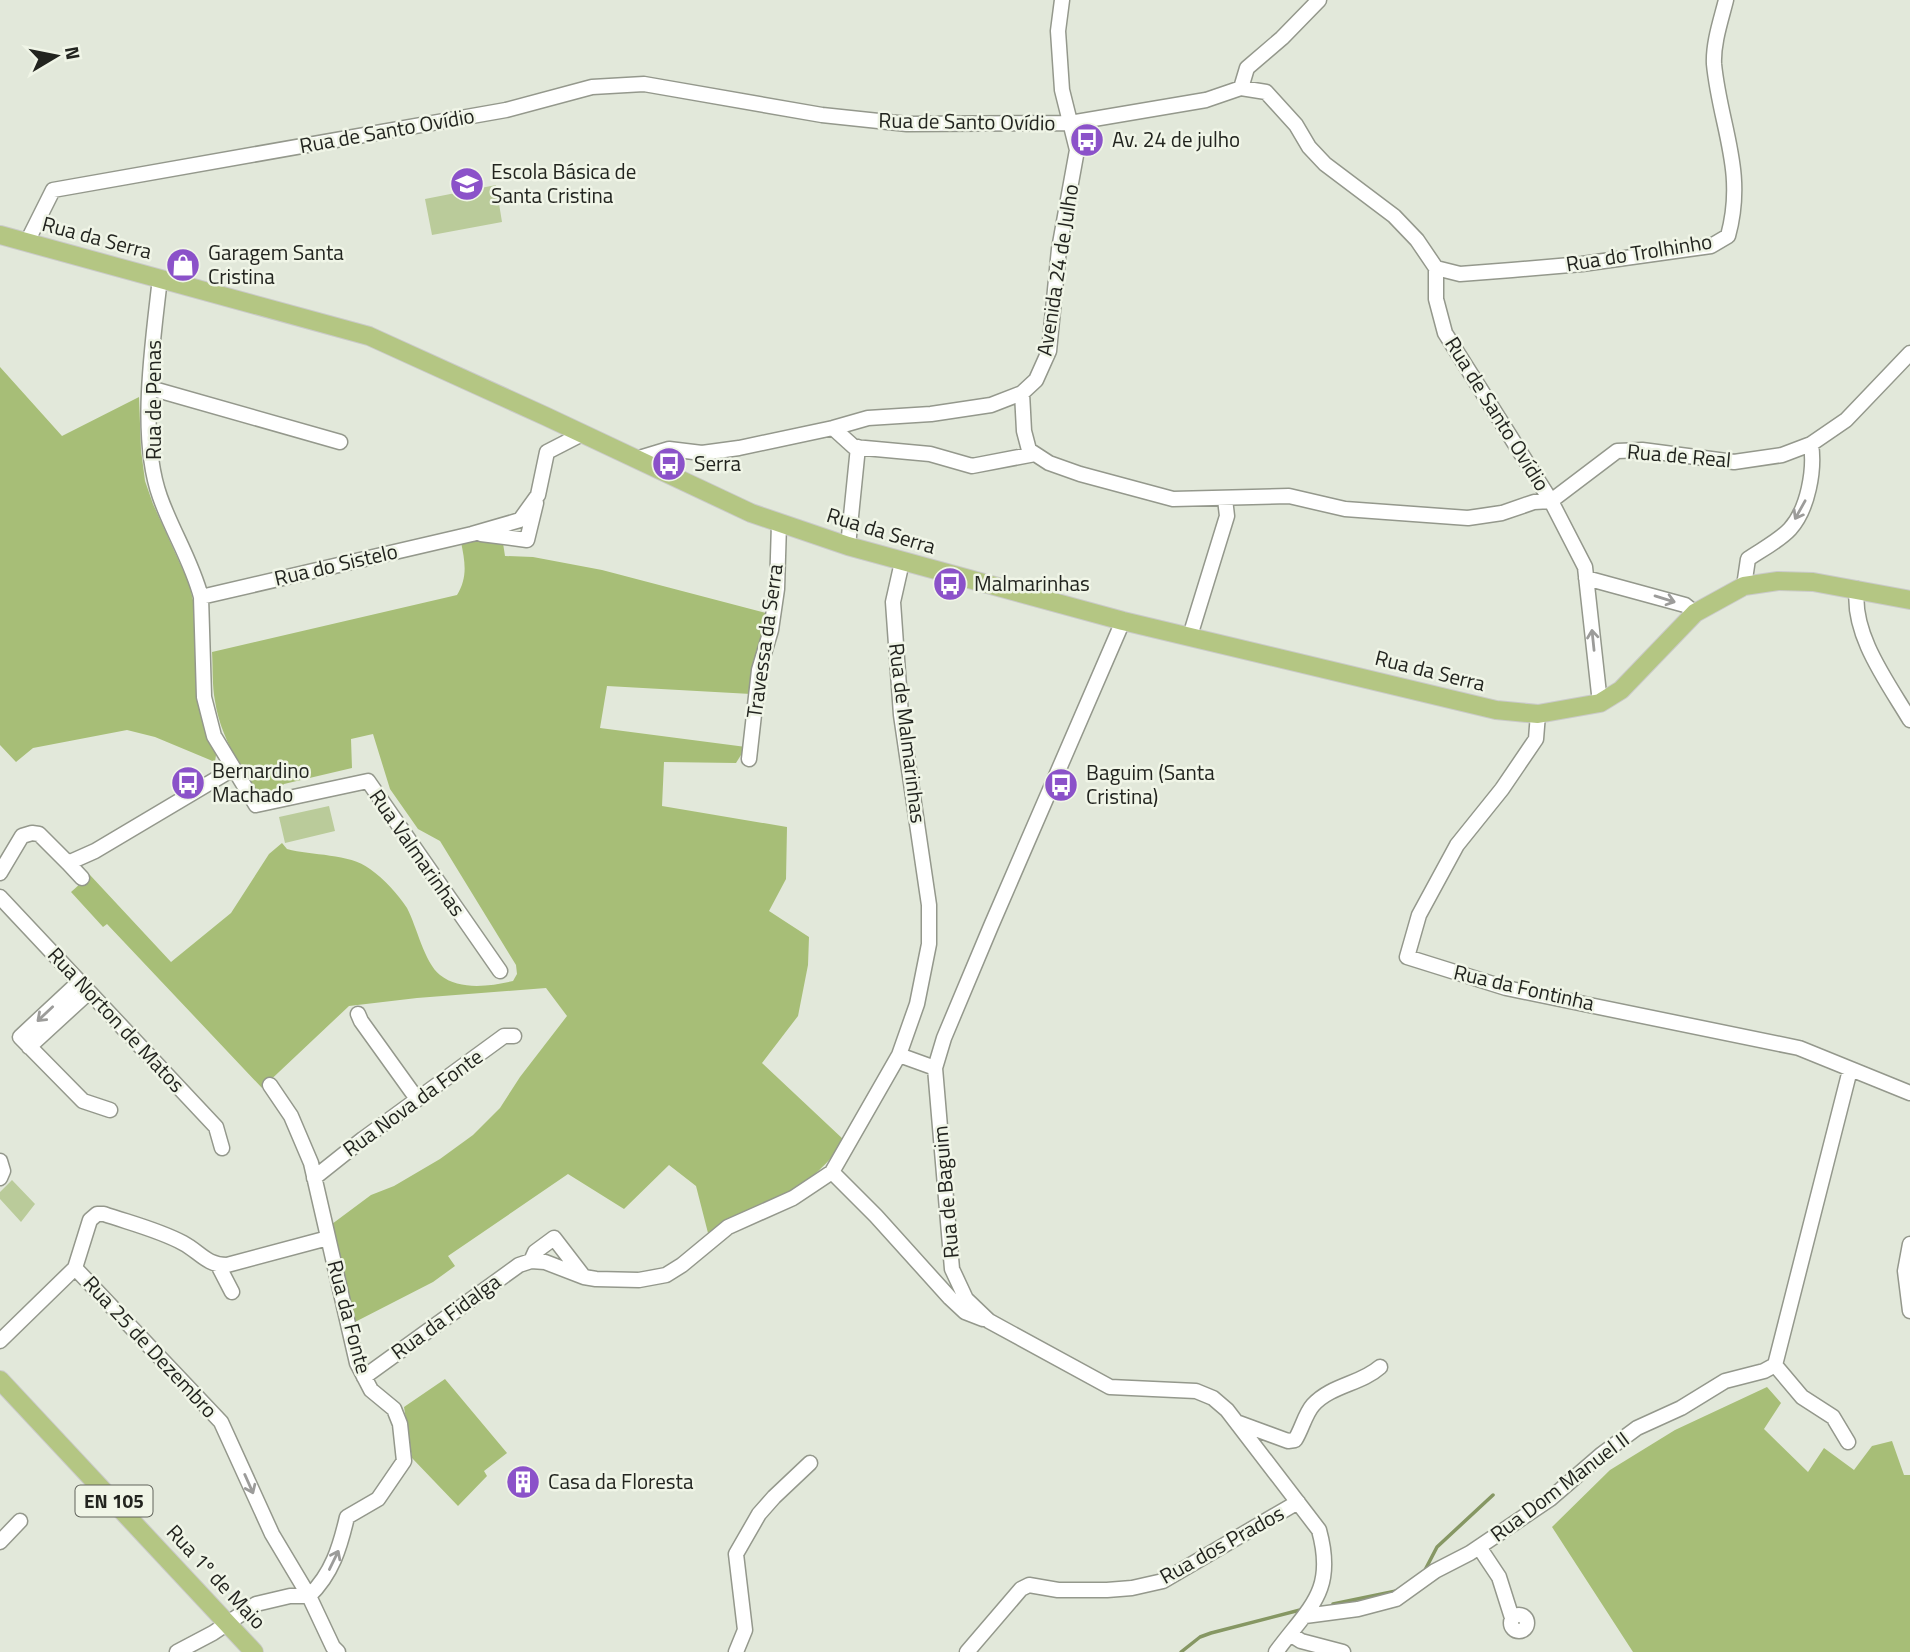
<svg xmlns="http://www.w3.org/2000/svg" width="1910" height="1652" viewBox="0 0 1910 1652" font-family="'Titillium Web',sans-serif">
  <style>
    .green { fill: #bacb9a }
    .forest { fill: #a7be77 }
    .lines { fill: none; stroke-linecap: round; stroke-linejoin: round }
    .stream { stroke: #869763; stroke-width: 3.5 }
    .minor-casing { stroke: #94988c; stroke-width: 17 }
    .major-casing { stroke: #cacac9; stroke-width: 20 }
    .minor { stroke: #fff; stroke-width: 14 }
    .major { stroke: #b4c683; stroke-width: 18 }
    .oneway { stroke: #9c9c9a }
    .labels { text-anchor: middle; stroke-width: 5; stroke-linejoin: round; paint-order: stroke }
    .shield { fill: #f0f5e7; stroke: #60635b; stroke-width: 2 }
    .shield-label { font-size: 19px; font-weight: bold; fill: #22241f }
    .street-label { font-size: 21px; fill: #22241f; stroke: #f0f5e7 }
    .poi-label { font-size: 21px; fill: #22241f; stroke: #f0f5e7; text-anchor: start }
  </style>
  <rect width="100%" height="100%" fill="#e2e8da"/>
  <!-- green -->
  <path class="green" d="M496,185L502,222L432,235L425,199Z
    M329,806L335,831L285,843L279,817Z
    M12,1180L35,1204L21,1222L0,1199V1192Z"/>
  <!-- forest -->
  <path class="forest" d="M0,367L62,436L139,397L141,450L145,481L153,504L189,583L193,600L198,699L204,727L216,755L215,762L155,737L127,730L33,748L16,762L0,745Z
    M478,537L503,543L505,556L533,557L602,570L770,614L751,694L607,686L600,728L746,747L736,763L664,762L662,806L787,827L786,879L769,911L809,937L808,965L798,1016L762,1063L844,1140C831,1162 808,1182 786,1195C761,1210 732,1215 708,1233L696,1186L669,1165L624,1209L568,1174L448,1256L455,1266L433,1282L355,1322L332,1224L371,1195L394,1186L440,1159L473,1135L500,1108L520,1077L567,1016L546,988L417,998L349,1006L262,1088L107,924L103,927L71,892L90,875L171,962L231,913L269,854L282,843L287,849C312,856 349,853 370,869C384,879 398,894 407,908C417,927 424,962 440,975C460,991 491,986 513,981L517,974L516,965L440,841L418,829L390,789L373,734L351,739L352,768L284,784L277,791L258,795C240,767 220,735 215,701C212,685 213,668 212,652L457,595C468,577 465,562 461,542Z
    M445,1379L507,1453L484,1471L487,1476L458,1506L412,1458L404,1407Z
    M1767,1387L1781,1403L1764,1429L1808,1472L1824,1448L1854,1470L1872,1446L1892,1441L1904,1475H1910V1652H1633L1552,1527L1610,1470L1675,1430Z"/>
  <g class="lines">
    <!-- stream -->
    <path class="stream" d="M1425,1570L1437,1547L1493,1495
      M1333,1604L1396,1591
      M1181,1652L1200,1637L1211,1633L1300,1610"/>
    <!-- minor casing -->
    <g class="minor-casing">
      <path id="minor" d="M1241,88L1247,68L1282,38L1319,0
        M27,242L53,190L506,110L592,87L644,84L822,115L907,124L1070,123L1206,100L1241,88L1266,92L1296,125L1309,147L1325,164L1394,216L1417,240L1436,268V299L1445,333L1551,501L1585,567L1600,703
        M1436,268L1460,274L1512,270L1582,264L1711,246L1728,236C1746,171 1720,126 1714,64C1713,43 1721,20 1726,0
        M160,278C153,342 138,436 160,497C172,531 192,562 201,597L204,697L214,736L256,805L368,781L500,971
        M150,388L340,442
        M1022,393L1024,431L1029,450L1049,463L1080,474L1173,499L1289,496L1345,509L1468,518L1502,513L1534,502L1551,501L1617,451L1642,450L1734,462L1782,455L1811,444L1846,420L1910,353
        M833,428L854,447L930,454L972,466L1035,454
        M636,459L669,449L702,453L739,448L833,428L868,418L931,414L991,405L1022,393L1036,380L1049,351L1059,249L1077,150L1062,90L1058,31L1062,0
        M481,534L527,540L536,503
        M848,546L858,447
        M1586,578L1685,605L1695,613
        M1744,586L1748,559C1761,550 1779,541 1790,529C1808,509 1815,470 1811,444
        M1857,589C1851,634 1888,683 1910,720
        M201,597L472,534L520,520L538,495L547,452L582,434
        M1123,621L991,926L944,1038L935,1068L952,1269L966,1299L989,1321L1110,1387L1196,1391L1213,1398L1227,1410L1319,1530C1336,1592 1309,1607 1276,1652
        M1190,636L1227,516L1225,499
        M1538,714L1536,739L1502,789L1457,845L1419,915L1407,957L1506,988L1799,1048L1910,1093
        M749,759L759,670L771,630L777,589L779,524
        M68,863L82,878
        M0,873L22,836L32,833L39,834L68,863L95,851L233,769
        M0,897L216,1127L222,1148
        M79,982L20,1037L83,1101L110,1110
        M358,1014L361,1021L417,1099
        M29,1047L89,992
        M899,1055L935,1068
        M270,1085L291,1116L311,1163L357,1363L371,1390L394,1409L400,1424L404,1461L378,1499L347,1517C340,1547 332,1574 309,1596
        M0,1161L3,1171L0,1178
        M832,1172L876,1216L950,1298L965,1312L983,1319
        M314,1178L363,1139L504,1036H514
        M1910,1244L1905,1271L1910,1311
        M531,1261L535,1252L554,1238L584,1277
        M218,1265L232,1292
        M75,1268L221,1422L272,1534L309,1596L333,1647L338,1652
        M0,1341L75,1268L90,1220L97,1214H104C130,1223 159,1230 183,1243C200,1252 206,1265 227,1265L328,1238
        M364,1377L519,1265L531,1261L545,1262L584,1277L596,1279L639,1280L666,1275L682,1265L728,1227L793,1198L832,1172L899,1055L917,1004L929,944V905L901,715L893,602L902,562
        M1239,1423L1288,1441L1295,1440C1302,1429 1305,1414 1313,1405C1331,1385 1361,1384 1380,1367
        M1848,1442L1833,1417L1802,1397L1775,1365L1850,1070
        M0,1542L20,1521
        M1479,1547L1499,1577L1512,1618
        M1511 1623a8 8 0 1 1 16 0a8 8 0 1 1-16 0Z
        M1305,1616L1358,1609L1396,1599L1435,1571L1470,1553L1550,1499L1602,1454L1637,1428L1681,1408L1725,1381L1764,1371L1775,1365
        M1290,1634L1301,1641L1343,1652
        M177,1652L213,1633L256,1604L290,1596H309
        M736,1652L745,1630L736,1554L759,1514L774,1497L810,1463
        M967,1652L1021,1589L1029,1585L1058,1590H1107L1132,1588L1163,1581L1298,1502"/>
    </g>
    <!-- major casing -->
    <g class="major-casing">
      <path id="major" d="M0,235L369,336L545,416L751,513L848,546L1123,621L1496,710L1538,714L1600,703L1621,690L1695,613L1744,586L1778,581L1813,582L1910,600
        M0,1380L254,1652"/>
    </g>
    <!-- minor -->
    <use href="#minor" class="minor"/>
    <!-- major -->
    <use href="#major" class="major"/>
  </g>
  <!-- one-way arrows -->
  <defs><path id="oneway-shaft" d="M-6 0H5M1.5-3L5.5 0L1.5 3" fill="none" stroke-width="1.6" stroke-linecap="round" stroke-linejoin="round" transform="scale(1.75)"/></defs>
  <g class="oneway">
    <use href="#oneway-shaft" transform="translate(1800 510) rotate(119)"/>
    <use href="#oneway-shaft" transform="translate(1665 599) rotate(17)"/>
    <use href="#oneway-shaft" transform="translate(1593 640) rotate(-96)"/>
    <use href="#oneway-shaft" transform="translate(45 1014) rotate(137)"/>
    <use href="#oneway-shaft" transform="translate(249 1484) rotate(66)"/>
    <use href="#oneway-shaft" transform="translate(334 1560) rotate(-64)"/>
  </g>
  <!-- icons -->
  <defs>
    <g id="bus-disc" transform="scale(1.75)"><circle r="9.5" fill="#8b52c9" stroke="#f0f5e7"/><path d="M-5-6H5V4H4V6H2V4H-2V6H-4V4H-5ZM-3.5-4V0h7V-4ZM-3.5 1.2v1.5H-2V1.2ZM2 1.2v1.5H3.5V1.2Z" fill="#fff"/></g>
    <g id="school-disc" transform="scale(1.75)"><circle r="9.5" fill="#8b52c9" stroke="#f0f5e7"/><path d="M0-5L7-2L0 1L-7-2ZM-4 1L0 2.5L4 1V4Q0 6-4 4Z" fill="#fff"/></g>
    <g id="shop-disc" transform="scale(1.75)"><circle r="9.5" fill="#8b52c9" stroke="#f0f5e7"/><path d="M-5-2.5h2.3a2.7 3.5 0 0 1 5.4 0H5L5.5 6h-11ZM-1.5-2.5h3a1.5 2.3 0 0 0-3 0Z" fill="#fff"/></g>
    <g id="building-disc" transform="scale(1.75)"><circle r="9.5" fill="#8b52c9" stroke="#f0f5e7"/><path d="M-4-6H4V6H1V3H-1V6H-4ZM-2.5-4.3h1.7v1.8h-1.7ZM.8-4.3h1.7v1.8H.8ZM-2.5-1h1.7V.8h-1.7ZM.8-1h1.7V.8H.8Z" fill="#fff"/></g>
  </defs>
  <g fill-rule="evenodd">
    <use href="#bus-disc" x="1087" y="140"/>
    <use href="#school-disc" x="467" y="184"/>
    <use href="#shop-disc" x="183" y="265"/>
    <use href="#bus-disc" x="669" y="464"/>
    <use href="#bus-disc" x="950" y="584"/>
    <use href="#bus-disc" x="188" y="783"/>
    <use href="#bus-disc" x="1061" y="785"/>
    <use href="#building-disc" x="523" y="1482"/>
  </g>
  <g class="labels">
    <!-- shield labels -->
    <rect class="shield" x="75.5" y="1485.5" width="77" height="31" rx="5"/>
    <g class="shield-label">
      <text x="114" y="1508">EN 105</text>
    </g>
    <!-- street labels -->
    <g class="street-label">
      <text transform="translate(967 122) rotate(1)" y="7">Rua de Santo Ovídio</text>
      <text transform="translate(387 131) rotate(-10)" y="7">Rua de Santo Ovídio</text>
      <text transform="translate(97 238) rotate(15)" y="7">Rua da Serra</text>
      <text transform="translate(1639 253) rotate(-9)" y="7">Rua do Trolhinho</text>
      <text transform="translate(1058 270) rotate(-81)" y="7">Avenida 24 de Julho</text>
      <text transform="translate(154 400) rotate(-90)" y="7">Rua de Penas</text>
      <text transform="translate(1497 414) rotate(58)" y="7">Rua de Santo Ovídio</text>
      <text transform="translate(1679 456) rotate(5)" y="7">Rua de Real</text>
      <text transform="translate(881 531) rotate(17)" y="7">Rua da Serra</text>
      <text transform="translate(336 565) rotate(-13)" y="7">Rua do Sistelo</text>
      <text transform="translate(765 641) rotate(-82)" y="7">Travessa da Serra</text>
      <text transform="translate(1430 671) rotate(14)" y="7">Rua da Serra</text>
      <text transform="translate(907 733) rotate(83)" y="7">Rua de Malmarinhas</text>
      <text transform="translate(417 853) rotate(55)" y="7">Rua Valmarinhas</text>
      <text transform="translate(1524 988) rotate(13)" y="7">Rua da Fontinha</text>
      <text transform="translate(116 1020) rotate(47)" y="7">Rua Norton de Matos</text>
      <text transform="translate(413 1103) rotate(-36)" y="7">Rua Nova da Fonte</text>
      <text transform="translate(946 1192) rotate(-95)" y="7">Rua de Baguim</text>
      <text transform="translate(349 1317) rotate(75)" y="7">Rua da Fonte</text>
      <text transform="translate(446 1317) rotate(-36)" y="7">Rua da Fidalga</text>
      <text transform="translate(150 1347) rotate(47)" y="7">Rua 25 de Dezembro</text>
      <text transform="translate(1560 1487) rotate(-37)" y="7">Rua Dom Manuel II</text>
      <text transform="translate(1222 1545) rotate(-29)" y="7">Rua dos Prados</text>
      <text transform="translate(216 1577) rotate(47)" y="7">Rua 1º de Maio</text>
    </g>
    <!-- poi labels -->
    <g class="poi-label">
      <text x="1112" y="147">Av. 24 de julho</text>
      <text x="491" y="179">Escola Básica de<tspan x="491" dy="24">Santa Cristina</tspan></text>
      <text x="208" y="260">Garagem Santa<tspan x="208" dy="24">Cristina</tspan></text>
      <text x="694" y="471">Serra</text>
      <text x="974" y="591">Malmarinhas</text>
      <text x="212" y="778">Bernardino<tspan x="212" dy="24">Machado</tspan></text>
      <text x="1086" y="780">Baguim (Santa<tspan x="1086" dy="24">Cristina)</tspan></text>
      <text x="548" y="1489">Casa da Floresta</text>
    </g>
  </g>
  <!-- north arrow -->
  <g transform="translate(56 56) rotate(80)" stroke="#f0f5e7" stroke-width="5" paint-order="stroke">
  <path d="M0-5L12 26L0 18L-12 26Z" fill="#22241f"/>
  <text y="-10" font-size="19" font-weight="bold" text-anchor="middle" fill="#22241f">N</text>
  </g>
</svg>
